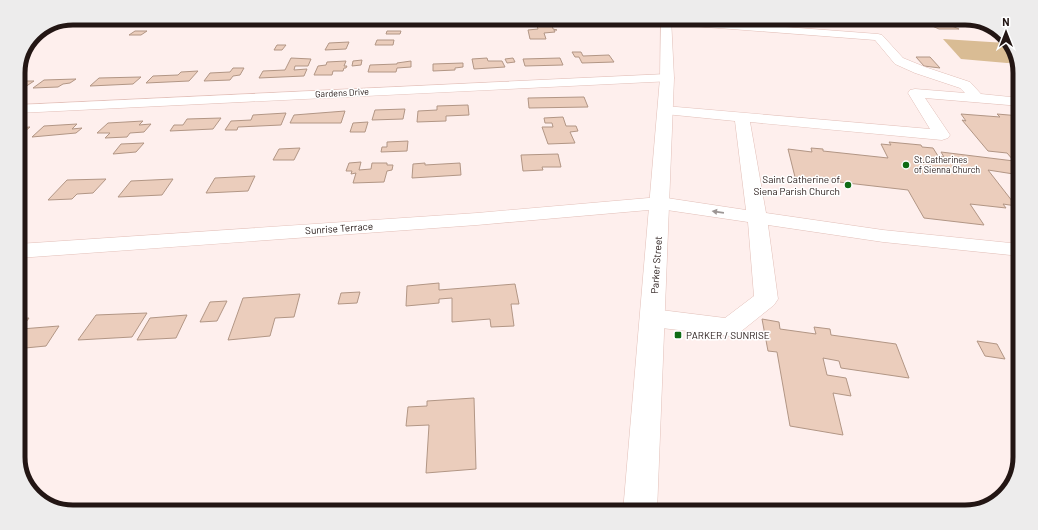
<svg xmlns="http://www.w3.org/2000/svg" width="1038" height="530" viewBox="0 0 1038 530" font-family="Barlow,sans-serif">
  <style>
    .green { fill: #d9bc94 }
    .building { fill: #ebcdbc; stroke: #b29685 }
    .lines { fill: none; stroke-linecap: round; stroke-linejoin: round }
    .minor-casing { stroke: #e2bfb8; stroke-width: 1 }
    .major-casing { stroke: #e2bfb8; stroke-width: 1 }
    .minor { fill: #fff; fill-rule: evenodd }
    .major { fill: #fff; fill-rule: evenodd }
    .oneway { fill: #9c9695 }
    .poi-dot { fill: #0f6b14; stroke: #fff; stroke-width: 1.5 }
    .labels { text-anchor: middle; stroke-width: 3; stroke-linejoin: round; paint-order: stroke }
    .far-street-label { font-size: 9px; fill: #231614; stroke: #fff }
    .far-poi-label { font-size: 9px; fill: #231614; stroke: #fff; text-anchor: start }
    .poi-label { font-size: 10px; fill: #231614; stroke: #fff; text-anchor: end }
    .street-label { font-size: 10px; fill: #231614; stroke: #fff }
    .rim { fill: none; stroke: #231614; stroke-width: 5 }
  </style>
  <rect width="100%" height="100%" fill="#feefed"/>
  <!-- green -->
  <path class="green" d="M943,39L1006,43L1013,48L1017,62L1007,63L961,59Z"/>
  <!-- building -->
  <path class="building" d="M914,18H933L959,29H939Z
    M528,22V26L499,24V23Z
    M552,25L553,29L557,30H554L555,32L544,33L546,39H530L528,30L538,29L537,26Z
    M135,31H147L141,35H129Z
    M387,31H401L400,34H386Z
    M33,36H43L30,44Z
    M377,40H394L393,45H375Z
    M349,42L346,49L325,50L329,43Z
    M277,45H286L282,50H274Z
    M572,52H581L583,56L609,55L614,62L582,63L579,57H575Z
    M916,57H930L940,68L924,66Z
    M291,58L311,59L308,66H295L294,70L307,69L304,76L259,78L263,71L285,70Z
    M487,58L488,61H502L505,67L474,69L472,59Z
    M513,58L515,62L507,63L505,59Z
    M560,58L563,65L525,66L523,59Z
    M362,60L361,65L352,66L353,61Z
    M346,61L344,66H347L346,68H344L343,71H333L332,75H314L318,66L326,65L327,62Z
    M411,61V67L397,68L396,72H368L370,65L397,64V63Z
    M463,63V67L455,68V70L433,71V64Z
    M233,68H244L240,75L233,76L230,80L204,81L210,73L230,72Z
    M198,71L189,81L146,83L153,76L178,75L181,72Z
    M141,77L133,84L90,86L99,78Z
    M76,79L70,83L63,84L58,87L33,88L44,80Z
    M21,81H34L22,89H18V82Z
    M584,97L588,107L529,108L528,98Z
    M468,105L469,115L446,116V121L417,122L418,111L437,110V106Z
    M405,109L403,119L372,120L375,110Z
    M345,111L341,123H290L294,115Z
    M286,113L281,125L238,127L237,130H225L231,121L251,120L253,115Z
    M961,114L1000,117L997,114L1020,116V175L988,170L1016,206L1003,204L1006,208L970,204L984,225L924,218L908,190L795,177L788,149L812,152L811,148L823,149V151L888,158L881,144L891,145L889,142L921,145L922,147L933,148L938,156L944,157L941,152L1014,161L1007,153L988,151L962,120L966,121Z
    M563,117L566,126H576L578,131L570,132L575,143L548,144L542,127H553L552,123H545L544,118Z
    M221,118L213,129L170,131L174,125H183L187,119Z
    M143,121L139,125L151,124L144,132L130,133L127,137L105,138L110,133H97L108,123Z
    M368,122L365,132H350L353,123Z
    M77,124L72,129L82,128L76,133L32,137L44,126Z
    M30,127L18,137V128Z
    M408,141L407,151L381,152L382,147H387V142Z
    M144,143L136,152L113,154L121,144Z
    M300,148L294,160H273L279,149Z
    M558,154L561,167H542L543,170L523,171L521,155Z
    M361,162L359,170L371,169L372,163H387V165H393L392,170L387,171L384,182L353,183L356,173L351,174L352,171H346L349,163Z
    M425,163V165L460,163L461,175L412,178L413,164Z
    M255,176L248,191L206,193L215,178Z
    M106,179L93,193L77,194L72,199L48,200L67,180Z
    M173,179L162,195L118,197L131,181Z
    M439,283V290L515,284L519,304H511L514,326L491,327L490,319L452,322V298L439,299V303L406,306L407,286Z
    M360,292L357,303L338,304L341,293Z
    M300,294L294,317L275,318L270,336L228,340L243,298Z
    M227,301L217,321L200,322L210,302Z
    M147,313L132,337L78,340L96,315Z
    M187,315L176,338L137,340L150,318Z
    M29,318L21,329L59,326L46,346L25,348L21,354H18V319Z
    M762,319L779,322L780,329L816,334L814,327L830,329L831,335L896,344L909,378L841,368L839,361L823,358L827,375L846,378L851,396L833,393L843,435L790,426L777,352L768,351Z
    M977,341L997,344L1005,359L985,356Z
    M474,398L476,469L426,473L429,425L406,426L408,407L427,406V401Z"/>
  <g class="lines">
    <!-- minor casing -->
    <g class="minor-casing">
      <path id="minor" d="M668,18L878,34L882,35L903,58L925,67L970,82L981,94L1020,98V106L925,98L950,135L948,138L942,140L750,122L766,213L883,230L1020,244V256L883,242L768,225L778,299L774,305L739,333L730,336L653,327L644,324L641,318L644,312L653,309L725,318L754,296L748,222L660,209L477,225L18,258V244L477,213L660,197L746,210L735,121L665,114L660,113L658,110L660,107L665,106L930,129L908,93L910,90L915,89L965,93L960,88L915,73L895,64L875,40L666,24L661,21L662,19Z
        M667,74L672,75L674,78L672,81L18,113V105Z"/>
    </g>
    <!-- major casing -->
    <g class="major-casing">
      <path id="major" d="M661,18H671L674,78L657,512H623L660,78Z"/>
    </g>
    <!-- minor -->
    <use href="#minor" class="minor"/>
    <!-- major -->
    <use href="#major" class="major"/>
  </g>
  <!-- one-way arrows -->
  <defs><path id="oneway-solid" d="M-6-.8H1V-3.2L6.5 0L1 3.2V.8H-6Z"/></defs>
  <use class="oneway" href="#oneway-solid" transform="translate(718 212) rotate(-172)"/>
  <!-- markers -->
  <g class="poi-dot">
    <circle cx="906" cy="165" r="4"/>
    <circle cx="848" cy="185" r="4"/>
    <rect x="674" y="331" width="8" height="8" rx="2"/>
  </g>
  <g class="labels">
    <!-- far-street labels -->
    <g class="far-street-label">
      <text transform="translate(342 93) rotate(-3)" y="3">Gardens Drive</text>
    </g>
    <!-- far-poi labels -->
    <g class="far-poi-label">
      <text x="914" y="163">St.Catherines<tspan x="914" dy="10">of Sienna Church</tspan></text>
    </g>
    <!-- poi labels -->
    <g class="poi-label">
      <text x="840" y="183">Saint Catherine of<tspan x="840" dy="12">Siena Parish Church</tspan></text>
      <text x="686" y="339" text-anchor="start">PARKER / SUNRISE</text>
    </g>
    <!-- street labels -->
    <g class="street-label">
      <text transform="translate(339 228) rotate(-4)" y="4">Sunrise Terrace</text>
      <text transform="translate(656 265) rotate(-86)" y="4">Parker Street</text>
    </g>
  </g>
  <!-- crop -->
  <path d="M0 0H1038V530H0ZM73 25H965A48 48 0 0 1 1013 73V457A48 48 0 0 1 965 505H73A48 48 0 0 1 25 457V73A48 48 0 0 1 73 25Z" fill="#edecec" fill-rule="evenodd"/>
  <path class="rim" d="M73 25H965A48 48 0 0 1 1013 73V457A48 48 0 0 1 965 505H73A48 48 0 0 1 25 457V73A48 48 0 0 1 73 25Z"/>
  <!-- north arrow -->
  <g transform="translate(1006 32)" stroke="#ffffff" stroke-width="3" paint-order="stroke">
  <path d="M0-3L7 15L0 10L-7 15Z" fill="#231614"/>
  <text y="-6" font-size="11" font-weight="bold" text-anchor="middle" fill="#231614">N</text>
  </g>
</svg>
